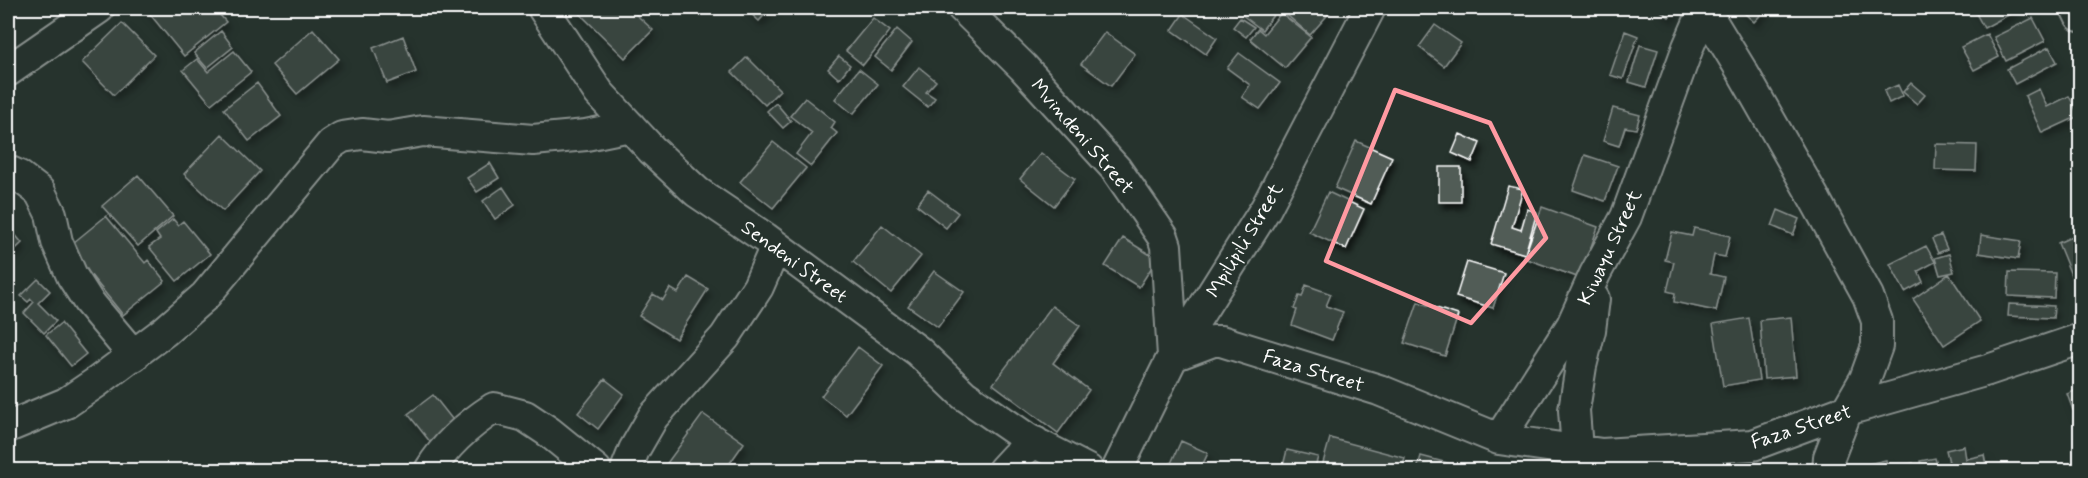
<svg xmlns="http://www.w3.org/2000/svg" width="2088" height="478" viewBox="0 0 2088 478" font-family="Mynerve,sans-serif">
  <style>
    .building { fill: #515c57; stroke: #fff; stroke-width: 1.5; filter: url(#shadow) }
    .lines { fill: none; stroke-linecap: round; stroke-linejoin: round }
    .minor-casing { stroke: #fff; stroke-width: 34 }
    .minor { stroke: #26332d; stroke-width: 30 }
    .marked { fill: none; stroke: #ff9aa2; stroke-width: 4.5; stroke-linejoin: round }
    .labels { text-anchor: middle; stroke-width: 4.5; stroke-linejoin: round; paint-order: stroke }
    .street-label { font-size: 20px; fill: #fff; stroke: #26332d }
  </style>
  <defs>
    <filter id="shadow"><feDropShadow dx="3.5" dy="6" stdDeviation="3" flood-color="#0009"/></filter>
  </defs>
  <rect width="100%" height="100%" fill="#26332d"/>
  <filter id="ink" filterUnits="userSpaceOnUse"><feTurbulence type="fractalNoise" baseFrequency=".0167" numOctaves="2"/><feDisplacementMap in="SourceGraphic" scale="12" xChannelSelector="R" yChannelSelector="G"/><feConvolveMatrix kernelMatrix="1 2 1 2 8 2 1 2 1" color-interpolation-filters="sRGB"/></filter>
  <g filter="url(#ink)">
    <!-- building -->
    <path class="building" d="M145,8H214L226,22L184,56Z
      M576,8H629L653,30L625,58L575,9Z
      M745,8H771L759,21Z
      M1248,8H1275L1277,10L1262,30L1242,15Z
      M1279,8H1329L1332,10L1310,35Z
      M1657,8H1677L1669,17Z
      M1739,8H1767L1754,22Z
      M1973,8H2021L1984,28Z
      M1281,13L1311,37L1285,68L1250,39L1258,29L1264,34Z
      M1183,14L1217,38L1206,54L1172,30Z
      M873,18L890,31L863,65L846,51Z
      M1240,18L1254,27L1246,37L1233,27Z
      M2033,18L2045,41L2006,61L1994,37Z
      M122,23L154,55L114,95L82,62Z
      M1435,25L1461,43L1444,66L1419,47Z
      M313,29L339,59L297,94L272,65Z
      M897,29L912,42L891,70L875,57Z
      M221,31L233,47L207,68L194,53Z
      M1625,31L1638,36L1623,79L1610,75Z
      M1105,32L1135,54L1111,86L1081,64Z
      M1987,34L1999,57L1974,70L1961,47Z
      M403,36L416,72L387,83L373,48Z
      M1640,45L1658,50L1646,87L1629,82Z
      M2049,47L2057,62L2015,84L2007,69Z
      M234,51L251,72L211,104L183,70L197,59L208,72Z
      M1239,53L1280,83L1260,109L1242,97L1250,85L1227,68Z
      M839,56L850,65L839,79L828,69Z
      M747,57L780,90L765,105L732,72Z
      M919,67L936,81L926,92L935,98L928,107L903,87Z
      M859,69L878,84L853,114L835,99Z
      M257,83L281,116L249,141L224,109Z
      M1911,83L1925,95L1917,104L1903,92Z
      M1898,85L1903,96L1889,103L1884,91Z
      M2039,89L2047,107L2069,96L2079,116L2042,133L2025,96Z
      M805,98L835,122L831,128L837,133L811,166L796,154L812,133L790,116Z
      M776,103L791,121L783,128L767,111Z
      M1613,108L1640,115L1636,129L1625,127L1619,146L1603,141Z
      M222,134L260,171L223,211L184,174Z
      M1460,134L1480,143L1472,162L1452,153Z
      M1356,141L1392,157L1371,204L1335,188Z
      M773,142L806,168L773,208L740,182Z
      M1936,144L1977,145L1976,171L1935,170Z
      M1041,153L1075,179L1054,206L1020,179Z
      M1585,155L1618,166L1605,201L1573,190Z
      M490,163L499,178L477,192L467,178Z
      M1439,167H1461V202H1439Z
      M138,175L173,216L138,246L102,206Z
      M1508,186L1523,189L1512,227L1521,230L1527,209L1537,212L1525,254L1491,244Z
      M503,187L515,205L495,219L483,201Z
      M928,190L958,213L946,228L917,205Z
      M1328,192L1364,209L1346,249L1309,232Z
      M1542,207L1598,227L1580,278L1524,258Z
      M1778,210L1799,219L1793,235L1772,226Z
      M106,216L145,263L148,260L165,281L123,315L68,247Z
      M173,219L178,225L183,221L210,254L177,281L149,247L160,239L156,233Z
      M882,225L921,256L891,293L853,262Z
      M8,226L22,243L8,256Z
      M1694,228L1730,236L1725,257L1714,255L1710,274L1724,277L1716,311L1674,302L1675,293L1667,291L1674,262L1665,260L1672,232L1692,236Z
      M2080,233V297L2058,243Z
      M1941,235L1947,249L1938,253L1932,239Z
      M1981,235L2021,241L2018,259L1979,253Z
      M1123,238L1157,259L1139,287L1105,266Z
      M1926,246L1935,262L1918,271L1923,282L1905,292L1890,264Z
      M1949,254L1954,272L1940,275L1935,258Z
      M1467,262L1504,273L1493,308L1456,297Z
      M934,271L964,292L938,327L908,306Z
      M2009,272L2055,273L2054,298L2008,296Z
      M1949,274L1980,321L1944,345L1913,299Z
      M688,277L708,289L676,339L639,316L653,294L663,300L670,288L678,293Z
      M38,279L50,291L38,303L56,321L44,333L24,313L34,302L31,299L28,302L21,296Z
      M1306,285L1331,294L1326,306L1343,312L1332,340L1292,325L1297,310L1294,309L1299,296L1302,297Z
      M1418,302L1458,315L1445,356L1404,343Z
      M2009,304L2054,306L2053,318L2008,316Z
      M1052,306L1080,326L1053,363L1089,390L1058,433L993,384Z
      M1791,317L1796,376L1764,379L1760,320Z
      M1749,318L1759,380L1723,386L1713,324Z
      M61,323L86,354L71,366L46,335Z
      M858,347L883,366L846,415L821,396Z
      M605,379L624,394L598,429L578,413Z
      M2080,389V407L2073,410L2067,394Z
      M433,395L456,424L431,443L408,414Z
      M703,414L744,443L725,470H662Z
      M1330,438L1405,458L1402,470H1321Z
      M1181,441L1208,453L1200,470H1168Z
      M1964,446L1966,459L1984,455L1987,470H1922L1920,461L1935,458L1937,465L1949,462L1946,450Z
      M1287,450L1318,457L1314,470H1300L1283,466Z
      M1421,456L1470,469L1469,470H1417Z
      M1886,460L1888,470H1869L1868,464Z
      M1913,463L1914,470H1896L1895,466Z
      M2054,465V470H2008V469Z"/>
    <g class="lines">
      <!-- minor casing -->
      <g class="minor-casing">
        <path id="minor" d="M543,8L599,93L652,150L697,192L765,238L918,351L964,395L1028,439L1088,470
          M963,8L1023,67L1116,169L1163,237L1166,246L1173,356L1213,341H1221L1379,390L1499,439L1602,454L1753,445L1847,410L1988,370L2080,339
          M2076,8L2080,16
          M1704,9L1743,73L1813,196L1868,296L1877,321V346L1865,379L1847,410L1829,457L1828,470
          M8,71L99,8
          M8,171L19,176L40,192L51,214L57,242L72,276L88,301L134,356
          M8,427L66,403L97,382L165,331L205,296L331,144L342,137L362,134L388,137L423,131L533,140L586,135L630,126
          M1499,439L1572,325L1595,274L1626,217L1688,47L1705,8
          M1577,450L1574,410L1581,366L1590,330L1594,299
          M430,470C446,444 469,424 494,408L525,416L549,432L596,470
          M626,470L634,450L653,417L725,337L758,287L776,246
          M1003,470L1015,457L1035,442
          M1117,470L1173,356L1266,208L1370,8"/>
      </g>
      <!-- minor -->
      <use href="#minor" class="minor"/>
    </g>
  </g>
  <!-- marked area -->
  <path d="M0 0H2088V478H0ZM1395,90L1490,123L1546,238L1471,323L1326,261Z" fill="#26332d" fill-opacity=".55" fill-rule="evenodd"/>
  <path class="marked" d="M1395,90L1490,123L1546,238L1471,323L1326,261Z"/>
  <g class="labels">
    <!-- street labels -->
    <g class="street-label">
      <text transform="translate(1083 136) rotate(49)" y="7">Mvindeni Street</text>
      <text transform="translate(1244 240) rotate(-59)" y="7">Mpilipili Street</text>
      <text transform="translate(1609 247) rotate(-65)" y="7">Kiwayu Street</text>
      <text transform="translate(795 261) rotate(36)" y="7">Sendeni Street</text>
      <text transform="translate(1314 370) rotate(17)" y="7">Faza Street</text>
      <text transform="translate(1801 426) rotate(-18)" y="7">Faza Street</text>
    </g>
  </g>
  <!-- margin -->
  <rect width="2088" height="478" fill="none" stroke="#26332d" stroke-width="30"/>
  <rect x="15" y="15" width="2058" height="448" fill="none" stroke="#fff" stroke-width="2" filter="url(#ink)"/>
</svg>
